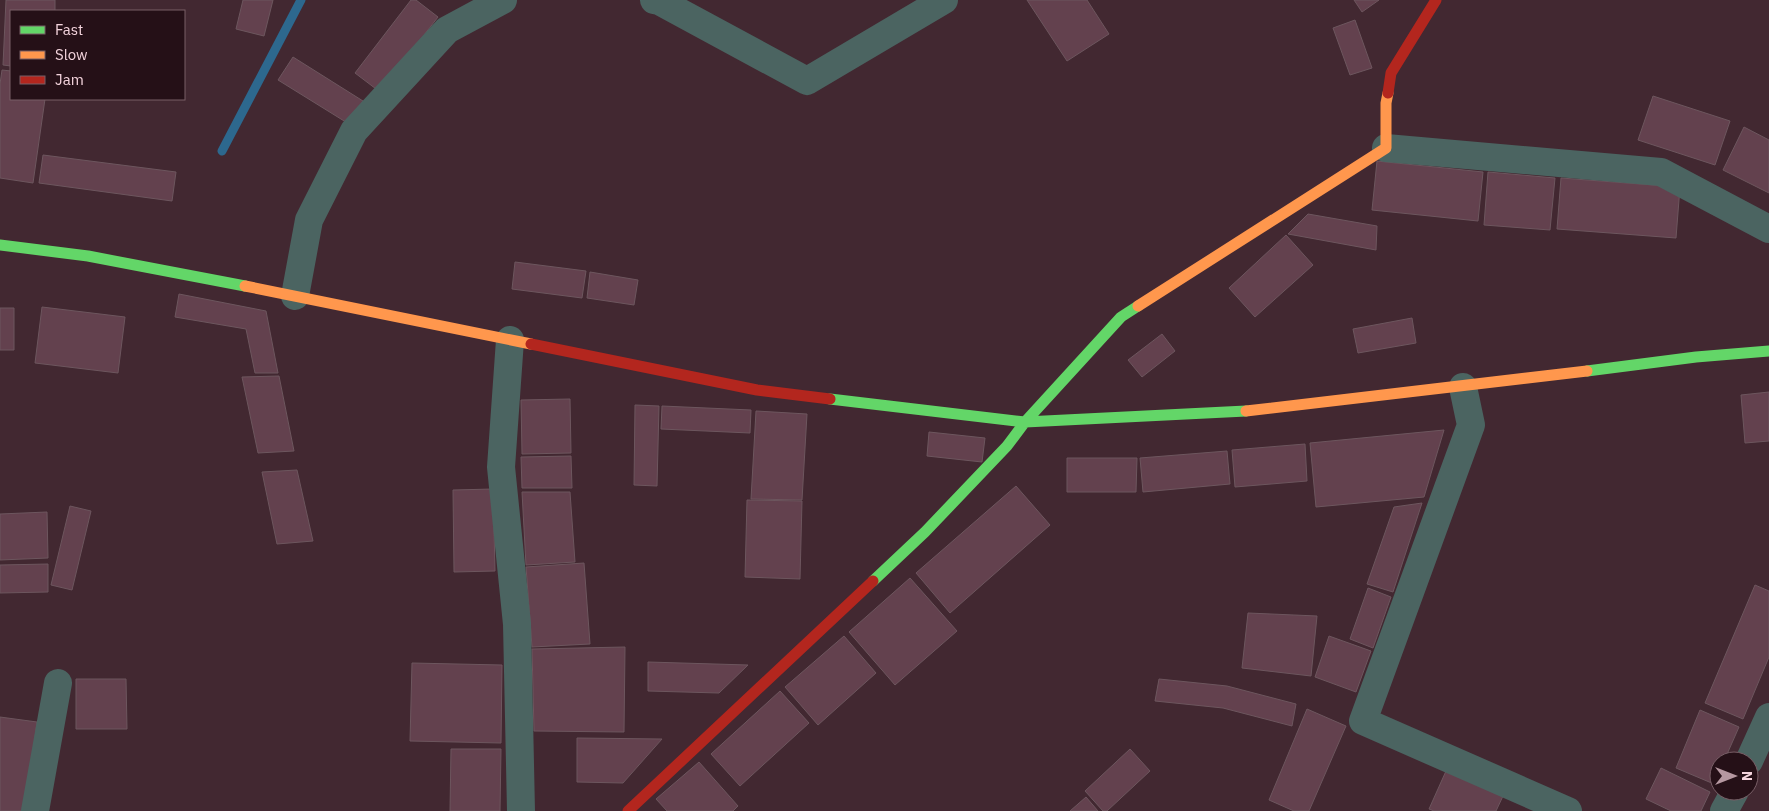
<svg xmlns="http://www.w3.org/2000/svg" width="1769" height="811" viewBox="0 0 1769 811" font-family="'IBM Plex Sans',sans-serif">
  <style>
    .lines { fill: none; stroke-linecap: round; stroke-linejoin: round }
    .stream { stroke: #2d688e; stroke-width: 9 }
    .building { fill: #63414e; stroke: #6d565e }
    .street { stroke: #4b6461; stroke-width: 28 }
    .fast { stroke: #63d668; stroke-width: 11 }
    .slow { stroke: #ff974d; stroke-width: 11 }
    .jam { stroke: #b3261e; stroke-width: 11 }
  </style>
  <rect width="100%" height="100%" fill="#422831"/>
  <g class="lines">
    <!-- stream -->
    <path class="stream" d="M222,151L301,0"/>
  </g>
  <!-- building -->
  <path class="building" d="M6,0H55V11H11V66L3,65Z
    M243,0H273L264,36L236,29Z
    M411,0H416L438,17L380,92L355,73Z
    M1027,0H1087L1109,34L1067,61Z
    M1354,0H1379L1362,12Z
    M1355,20L1372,68L1350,75L1333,28Z
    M293,57L363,101L349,124L278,80Z
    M2,70L11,71V99H45L33,183L0,178V84Z
    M1653,96L1730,121L1715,165L1638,140Z
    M1744,127L1769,140V193L1723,170Z
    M43,155L176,172L172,201L39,183Z
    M1377,161L1483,172L1478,221L1372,210Z
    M1488,172L1555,178L1550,230L1484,225Z
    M1561,178L1680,187L1676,238L1557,229Z
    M1308,214L1377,226L1376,250L1288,234Z
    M1286,235L1313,265L1255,317L1229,288Z
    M515,262L586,271L582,298L512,289Z
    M590,272L638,280L634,305L587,298Z
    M179,294L266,311L278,373H255L246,329L175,317Z
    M42,307L125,317L118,373L35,363Z
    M0,308H14V350H0Z
    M1412,318L1416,343L1358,353L1353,329Z
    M1162,334L1175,351L1142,377L1128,360Z
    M279,376L294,451L258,453L242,377Z
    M1769,392V441L1745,443L1741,395Z
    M570,399L571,453L522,454L521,400Z
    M635,405L659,406L657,486L634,485Z
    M662,406L751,410L750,433L661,429Z
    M756,411L807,414L802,500L751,499Z
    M1444,430L1424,497L1316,507L1310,443Z
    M929,432L985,438L982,462L927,456Z
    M1305,444L1307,481L1235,487L1232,450Z
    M1227,451L1230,484L1143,492L1140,458Z
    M571,456L572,488H522L521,457Z
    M1067,458H1137L1136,492H1067Z
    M297,470L313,541L277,544L262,472Z
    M1016,486L1050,525L950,613L916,573Z
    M493,489L495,571L454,572L453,490Z
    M522,492H570L575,562L526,565Z
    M747,500L802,501L800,579L745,577Z
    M1422,503L1393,592L1367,584L1394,507Z
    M70,506L91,511L72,590L51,585Z
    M47,512L48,558L0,560V514Z
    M584,563L590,644L532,647L526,567Z
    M48,564V592L0,593V565Z
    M910,578L957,631L895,685L849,632Z
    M1755,585L1769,591V657L1743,719L1705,703Z
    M1368,588L1391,597L1373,648L1350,639Z
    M1248,613L1317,616L1311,676L1242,668Z
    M844,636L876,673L818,725L785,687Z
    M1329,636L1371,651L1356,692L1315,677Z
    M625,647L624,732L534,731L532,649Z
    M648,662L748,665L719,693L648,691Z
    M412,663L502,665L501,743L410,741Z
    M76,679H126L127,729H76Z
    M1159,679L1227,686L1296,704L1292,726L1223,708L1155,701Z
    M780,691L809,723L740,786L711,754Z
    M1307,709L1346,726L1309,811H1294L1269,800Z
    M1700,710L1739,727L1724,761H1719V773L1714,784L1676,768Z
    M0,717L37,722L25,811H0Z
    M577,738L662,739L623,783L577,782Z
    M451,749H501L500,811H450Z
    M1130,749L1150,771L1107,811H1103L1085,791Z
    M699,762L738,806L733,811H667L656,799Z
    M1661,768L1710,792L1701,811H1671L1646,799Z
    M1446,771L1503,796L1496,811H1434L1429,809Z
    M1086,797L1098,811H1070Z"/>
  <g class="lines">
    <!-- street -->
    <path class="street" d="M654,0L659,1L807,81L944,0
      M1386,148L1661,172L1769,229
      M295,296L309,220L354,131L447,30L503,0
      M510,340L501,467L517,624L521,811
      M1463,387L1471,425L1363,721L1568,811
      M1749,761L1769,717
      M35,811L58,683
      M1724,811L1735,791"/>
    <!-- fast -->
    <path class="fast" d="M0,245L88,256L245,286
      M1587,371L1696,357L1769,351
      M830,399L1025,422L1246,411
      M873,581L925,532L1007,446L1025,422L1121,317L1138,306"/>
    <!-- slow -->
    <path class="slow" d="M245,286L531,344
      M1138,306L1386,148V103L1388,93
      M1246,411L1587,371"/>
    <!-- jam -->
    <path class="jam" d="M1388,93L1391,73L1436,0
      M531,344L757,390L830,399
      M628,811L873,581"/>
  </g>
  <!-- legend -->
  <rect x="10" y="10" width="175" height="90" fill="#251017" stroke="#785e66"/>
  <rect x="20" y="26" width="25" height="8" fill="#63d668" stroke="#785e66"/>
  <text x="55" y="35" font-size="15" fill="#f4d4dd">Fast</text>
  <rect x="20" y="51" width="25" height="8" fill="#ff974d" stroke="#785e66"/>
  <text x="55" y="60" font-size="15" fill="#f4d4dd">Slow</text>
  <rect x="20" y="76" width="25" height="8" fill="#b3261e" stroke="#785e66"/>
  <text x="55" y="85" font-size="15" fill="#f4d4dd">Jam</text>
  <!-- north arrow -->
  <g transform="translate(1734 776) rotate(90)"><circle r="24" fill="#251017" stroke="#785e66"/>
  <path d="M0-4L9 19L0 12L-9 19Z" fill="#b698a1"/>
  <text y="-8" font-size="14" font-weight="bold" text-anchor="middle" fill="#f4d4dd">N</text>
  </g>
</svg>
